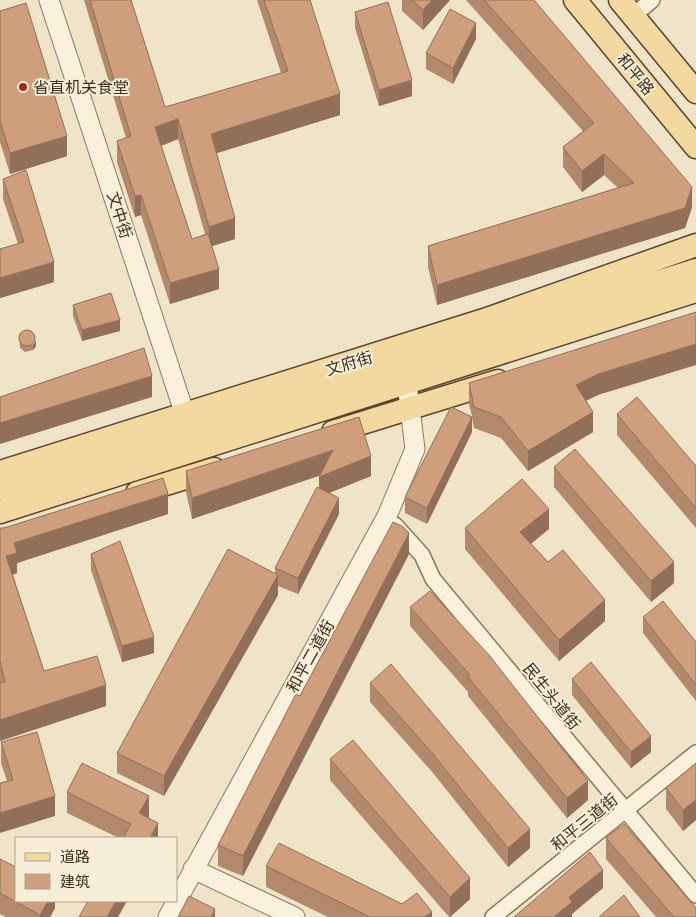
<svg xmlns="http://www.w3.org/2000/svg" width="696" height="917" viewBox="0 0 696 917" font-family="Literata,'Noto Sans SC',serif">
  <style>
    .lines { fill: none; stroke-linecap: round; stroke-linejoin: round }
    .minor-casing { stroke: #8d765c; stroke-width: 18 }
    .tertiary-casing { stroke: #8d765c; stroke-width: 21 }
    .primary-casing { stroke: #5b4430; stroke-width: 25 }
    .minor { stroke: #faf1dc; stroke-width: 15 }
    .tertiary { stroke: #faf1dc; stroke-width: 19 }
    .primary { stroke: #f3d9a0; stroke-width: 22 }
    .wall { fill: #b2896c; fill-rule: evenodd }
    .shaded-wall { fill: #916f58 }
    .building { fill: #cf9f7d; stroke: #916f58 }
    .poi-dot { fill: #9e2a2b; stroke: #f7eed8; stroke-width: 2 }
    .labels { text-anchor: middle; stroke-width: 4; stroke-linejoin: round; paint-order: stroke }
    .street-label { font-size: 16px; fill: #3d2e20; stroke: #f7eed8 }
    .poi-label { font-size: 16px; fill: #3d2e20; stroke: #f7eed8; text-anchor: start }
  </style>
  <rect width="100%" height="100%" fill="#f0e4c8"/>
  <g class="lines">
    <!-- minor casing -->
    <g class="minor-casing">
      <path id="minor" d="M633,16L652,0
        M395,525L422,555L433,579L696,895
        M493,917L696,753"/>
    </g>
    <!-- tertiary casing -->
    <g class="tertiary-casing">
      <path id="tertiary" d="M49,0L189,427
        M193,869L295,917
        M168,917L387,516L415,449L407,384"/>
    </g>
    <!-- primary casing -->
    <g class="primary-casing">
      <path id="primary" d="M575,0L696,147
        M620,0L696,92
        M333,432L498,381
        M0,472L484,320L696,245
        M0,489L696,270
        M137,493L214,469
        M0,512L696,291"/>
    </g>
    <!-- minor -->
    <use href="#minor" class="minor"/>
    <!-- tertiary -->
    <use href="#tertiary" class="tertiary"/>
    <!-- primary -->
    <use href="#primary" class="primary"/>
  </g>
  <!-- wall -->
  <path class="wall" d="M84,0H131L165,107L281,73L257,0H310L340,115L216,153L235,239L212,246L219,289L170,304L141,215L135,217L117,162V141L126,138ZM178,139L205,234L192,239L161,146Z
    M402,0H450L423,30L402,11Z
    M466,0H534L692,207L685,228L437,305L428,267V246L618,188L604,175L582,192L563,167V147L583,131Z
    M0,11L67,156L10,174L0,142Z
    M355,12L412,96L379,106L355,28Z
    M476,39L453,84L426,69V53Z
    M3,179L54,282L0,298V249L18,244L3,199Z
    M73,305L120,331L82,341L73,316Z
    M19,337L36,346L33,350L25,352L20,348Z
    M469,383L598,395L586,401L593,432L528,471L501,438L474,428L472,418V432L427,524L405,513V497L472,416L469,404Z
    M617,414L696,466V528L617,435Z
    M554,467L674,583L651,602L554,487Z
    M186,471L371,476L329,493L339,514L298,594L278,586V595L164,796L117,773V753L275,573V568L319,488L320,475L192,519L186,492Z
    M168,514L17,563V573L13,575L44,671L106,706L0,741V528Z
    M465,528L549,529L531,544L548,562L605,621L559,661L465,549Z
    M91,554L154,653L122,662L91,570Z
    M409,554L243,876L218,866V845Z
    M410,607L588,800L567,818L468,696V692L410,626Z
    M643,617L696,642V701L643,633Z
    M572,679L651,752L631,768L572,695Z
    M370,683L530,848L508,867L433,773L370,702Z
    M1,742L55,816L7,781L1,763Z
    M330,759L470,899L450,917H449L330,780Z
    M696,763V820L683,831L666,809V788Z
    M67,792L149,817L148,818L158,838H119L67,813Z
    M606,838L696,917H656L606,859Z
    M0,859L55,901V908L50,917H6L0,914Z
    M266,866L402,904L432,917H328L266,887Z"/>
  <!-- shaded-wall -->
  <path class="shaded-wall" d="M432,0H450L423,30V10Z
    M476,23V39L453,84V68Z
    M412,80V96L379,106V90Z
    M340,94V115L211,155V134Z
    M178,119V139L155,148V127Z
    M67,136V156L10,174V153Z
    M604,154V175L582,192V171Z
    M692,187V207L685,228L437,305V285Z
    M141,195V215L135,217V196Z
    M235,218V239L209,247V227Z
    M54,262V282L0,298V278Z
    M219,269V289L170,304V283Z
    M120,320V331L82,341V330Z
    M36,340V346L33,350V345Z
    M696,344V365L598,395L576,405V385L598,374Z
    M152,376V397L0,444V423Z
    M593,412V432L528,471V451Z
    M472,417V432L427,524V508Z
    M333,450L371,456V476L319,497V477L333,471L192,519V498Z
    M168,494V514L17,563V573L6,577V556L14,543Z
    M339,498V514L298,594V578Z
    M549,509V529L520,552V532Z
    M409,533V554L243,876V856Z
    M674,562V583L651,602V581Z
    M278,575V595L164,796V776Z
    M605,600V621L559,661V640Z
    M154,637V653L122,662V646Z
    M106,685V706L0,741V720Z
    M651,736V752L631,768V752Z
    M588,781V800L567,818V798Z
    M55,796V816L0,833V813Z
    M149,796V817L139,834V813Z
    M696,800V820L683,831V810Z
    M158,823V838H150Z
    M530,829V848L508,867V848Z
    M603,870V888L572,914V917H554L569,897Z
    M470,878V899L450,917V897Z
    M48,901H55V908L50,917H40V915Z
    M116,901H127L118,917H107Z
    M215,909V917H211Z
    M432,912V917H424Z"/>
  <!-- building -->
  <path class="building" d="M90,0H131L165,107L288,71L264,0H310L340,94L211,134L235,218L209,227L178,119L155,127L192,239L208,234L219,269L170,283L141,195L135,196L117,141L131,136Z
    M412,0H432L423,10Z
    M484,0H534L692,187L685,208L437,285L428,246L634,183L604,154L582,171L563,147L594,123Z
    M388,2L412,80L379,90L355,12Z
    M26,3L67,136L10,153L0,121V11Z
    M450,9L476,23L453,68L426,53Z
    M26,170L54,262L0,278V249L24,242L3,179Z
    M111,293L120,320L82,330L73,305Z
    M696,312V344L598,374L576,385L593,412L528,451L501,417L474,407L469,383Z
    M19 338a8 8 0 1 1 16 0a8 8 0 1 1-16 0Z
    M144,348L152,376L0,423V397Z
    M637,397L696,466V508L617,414Z
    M451,407L472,417L427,508L405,497Z
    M359,417L371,456L319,477L333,450L192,498L186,471Z
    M575,449L674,562L651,581L554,467Z
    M163,478L168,494L14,543L17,553L6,556L44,671L97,656L106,685L0,720V683L5,682L0,661V528H4Z
    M522,479L549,509L520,532L548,562L563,550L605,600L559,640L465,528Z
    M317,487L339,498L298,578L275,568Z
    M393,522L402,526L409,533L243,856L218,845L296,694L300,696Z
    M120,541L154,637L122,646L91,554Z
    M228,549L278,575L164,776L117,753Z
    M430,591L489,655L588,781L567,798L468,677L470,675L410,607Z
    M663,601L696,642V685L643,617Z
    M591,662L651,736L631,752L572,679Z
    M391,664L530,829L508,848L433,754L370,683Z
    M37,732L55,796L0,813V783L13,780L1,742Z
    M353,740L470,878L450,897L330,759Z
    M82,763L149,796L139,813L158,823L150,838H123L131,824L67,792Z
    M696,763V800L683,810L666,788Z
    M624,824L696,908V917H674L606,838Z
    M279,843L402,904L417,893L432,912L424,917H370L266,866Z
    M590,852L603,870L569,897L572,902L554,917H514Z
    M0,859L16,867V901H48L40,915L0,893Z
    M624,895L640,917H599Z
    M189,896L215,909L211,917H178Z
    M88,901H116L107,917H79Z"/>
  <!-- markers -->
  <circle class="poi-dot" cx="23" cy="87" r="5"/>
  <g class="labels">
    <!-- street labels -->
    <g class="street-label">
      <text transform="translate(636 74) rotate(51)" y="6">和平路</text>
      <text transform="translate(120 215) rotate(72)" y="6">文中街</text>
      <text transform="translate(349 363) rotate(-17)" y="6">文府街</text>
      <text transform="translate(310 656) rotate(-61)" y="6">和平二道街</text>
      <text transform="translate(552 696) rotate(51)" y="6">民生头道街</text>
      <text transform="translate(584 822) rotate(-39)" y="6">和平三道街</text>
    </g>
    <!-- poi labels -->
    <g class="poi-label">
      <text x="33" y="93">省直机关食堂</text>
    </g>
  </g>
  <!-- legend -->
  <rect x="15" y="837" width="162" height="65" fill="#f7eed8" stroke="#ada18e"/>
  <rect x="25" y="853" width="25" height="8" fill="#f3d9a0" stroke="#ada18e"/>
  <text x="60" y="862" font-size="15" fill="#3d2e20">道路</text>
  <rect x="25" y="874" width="25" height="15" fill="#cf9f7d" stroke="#ada18e"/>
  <text x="60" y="887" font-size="15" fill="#3d2e20">建筑</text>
</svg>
